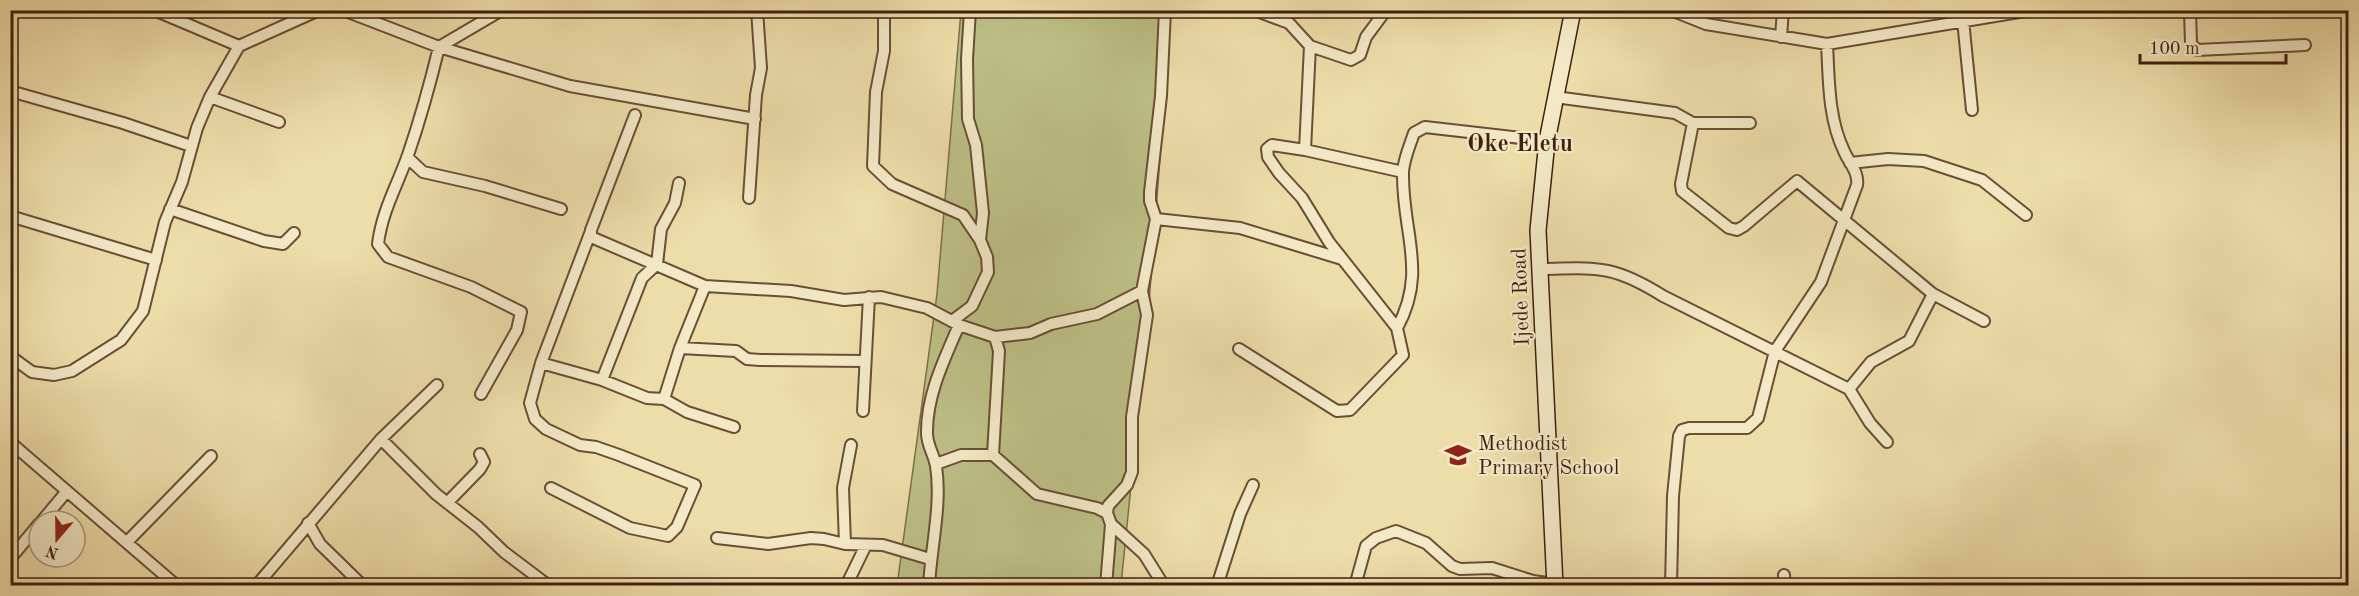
<svg xmlns="http://www.w3.org/2000/svg" width="2359" height="596" viewBox="0 0 2359 596" font-family="'Old Standard TT',serif">
  <style>
    .green { fill: #bcc086; stroke: #7e6f4b; stroke-width: 1.5 }
    .lines { fill: none; stroke-linecap: round; stroke-linejoin: round }
    .minor-casing { stroke: #6b4e36; stroke-width: 14 }
    .secondary-casing { stroke: #401e10; stroke-width: 18 }
    .minor { stroke: #f3e9c7; stroke-width: 10 }
    .secondary { stroke: #f3e9c7; stroke-width: 15 }
    .labels { text-anchor: middle; stroke-width: 4.5; stroke-linejoin: round; paint-order: stroke }
    .street-label { font-size: 21px; fill: #401e10; stroke: #f3e9c7 }
    .poi-label { font-size: 21px; fill: #401e10; stroke: #f3e9c7; text-anchor: start }
    .quarter-label { font-size: 24px; font-weight: bold; fill: #401e10; stroke: #f3e9c7 }
  </style>
  <rect width="100%" height="100%" fill="#eddda9"/>
  <filter id="stains"><feTurbulence type="fractalNoise" baseFrequency=".00333" numOctaves="4"/><feColorMatrix values="0 0 0 0 .2 0 0 0 0 .09 0 0 0 0 .02 0 0 0 .5 -.17"/></filter>
  <radialGradient id="worn" r=".72"><stop offset=".6" stop-color="#630" stop-opacity="0"/><stop offset="1" stop-color="#630" stop-opacity=".3"/></radialGradient>
  <!-- green -->
  <path class="green" d="M961,11H1171L1148,317L1121,585L897,586L937,294Z"/>
  <g class="lines">
    <!-- minor casing -->
    <g class="minor-casing">
      <path id="minor" d="M154,10L239,46
        M343,10L439,47L570,86L755,119
        M884,10V51L876,92L873,166L892,184L963,215L980,240
        M1254,10L1289,23L1310,46L1351,60L1360,55L1366,37L1386,10
        M1671,10L1706,24L1827,44L2031,10
        M2190,10L2191,44L2197,50L2305,45
        M1963,20L1972,110
        M1781,37L1783,10
        M10,91L123,123L191,146
        M210,97L279,122
        M1555,97L1675,113L1693,123H1750
        M635,115L591,230V237L705,286L791,291L844,300L881,297L927,308L959,325L995,337L1030,333L1051,324L1097,314L1142,291
        M1693,123L1681,184L1682,191L1729,228L1737,230L1744,226L1797,181L1933,294L1984,321
        M1305,150L1310,46
        M407,157L423,172L485,186L561,209
        M1850,163L1888,159L1924,161L1982,180L2026,215
        M749,198L756,95L761,68L757,10
        M170,209L264,241L283,244L294,233
        M10,216L156,260
        M1156,219L1240,228L1342,259
        M1539,269C1597,268 1612,264 1663,296L1849,389L1870,423L1887,442
        M952,321L972,306L988,272L987,257L980,240L983,213L976,145L968,119L967,59L970,10
        M1397,328C1428,272 1402,232 1403,173C1403,161 1410,145 1414,133L1425,127L1547,141
        M680,348L736,351L747,359L760,360L864,361
        M1239,349L1337,411L1350,410L1403,355L1397,328L1329,242L1302,198L1279,173L1268,157L1267,149L1272,145L1305,150L1403,172
        M10,356L32,372L54,375L72,371L121,340L143,311L165,222L182,182L197,128L210,97L239,46L319,10
        M541,363L602,380L647,398L664,399L687,412L734,427
        M602,380L642,278L657,264L661,229L675,203L679,183
        M1849,389L1871,362L1909,341L1933,294
        M481,394L517,330L521,312L471,287L388,257L378,244C382,211 397,186 408,155C420,120 430,84 439,47L502,10
        M664,399L680,348L705,286
        M863,411L869,297
        M381,439L437,385
        M10,442L177,586
        M993,455L999,351L995,337
        M936,464L961,455H993L1037,494L1097,508L1107,513
        M551,488L630,528L668,536L677,527L695,485L619,455L596,447L580,445L546,429L535,419L530,403L541,363L591,231
        M447,503L480,469L484,462L480,454
        M42,521L67,491
        M308,523L320,544L363,586
        M717,538L768,544L811,538L824,539L845,544L883,545L930,559
        M127,542L211,456
        M845,544L843,488L851,445
        M10,559L39,524
        M1784,575L1785,586
        M256,586L381,439L436,494L478,527L504,552L549,586
        M846,586L866,545
        M929,586C931,547 942,504 936,466C934,454 926,444 927,431C927,394 945,358 959,325
        M1106,586L1111,524
        M1164,586L1144,554L1111,524L1107,513L1108,506L1127,485L1132,472V417L1147,315L1142,291L1156,219L1150,201V192L1161,96L1165,10
        M1217,586L1240,514L1253,485
        M1355,586L1366,546L1376,538L1396,531L1426,543L1452,566L1460,569L1492,568L1533,581L1554,584
        M1671,586L1673,496L1679,436L1682,430L1689,428H1747L1758,418L1775,351L1821,282L1857,185C1859,172 1849,163 1844,151C1828,118 1829,79 1827,44"/>
    </g>
    <!-- secondary casing -->
    <g class="secondary-casing">
      <path id="secondary" d="M1555,586L1538,230L1547,141L1573,10"/>
    </g>
    <!-- minor -->
    <use href="#minor" class="minor"/>
    <!-- secondary -->
    <use href="#secondary" class="secondary"/>
  </g>
  <!-- icons -->
  <defs>
    <g id="school-bare" transform="scale(2.07)"><path d="M0-5L7-2L0 1L-7-2ZM-4 1L0 2.5L4 1V4Q0 6-4 4Z" fill="#8f2418" stroke="#f3e9c7" stroke-width="2.5" paint-order="stroke"/></g>
  </defs>
  <g fill-rule="evenodd">
    <use href="#school-bare" x="1458" y="455"/>
  </g>
  <g class="labels">
    <!-- street labels -->
    <g class="street-label">
      <text transform="translate(1520 297) rotate(-92)" y="7">Ijede Road</text>
    </g>
    <!-- poi labels -->
    <g class="poi-label">
      <text x="1478" y="450">Methodist<tspan x="1478" dy="24">Primary School</tspan></text>
    </g>
    <!-- quarter labels -->
    <g class="quarter-label">
      <text x="1520" y="151">Oke Eletu</text>
    </g>
  </g>
  <!-- margin -->
  <rect width="2359" height="596" fill="none" stroke="#eddda9" stroke-width="36"/>
  <rect x="12" y="12" width="2335" height="572" fill="none" stroke="#401e10" stroke-width="3"/>
  <rect x="18" y="18" width="2323" height="560" fill="none" stroke="#401e10" stroke-width="1.5"/>
  <!-- north arrow -->
  <g transform="translate(57 539) rotate(200)"><circle r="28" fill="#f3e9c7" stroke="#ab987e" stroke-width="1.5"/>
  <path d="M0-4.5L10 22L0 15L-10 22Z" fill="#8f2418"/>
  <text y="-9" font-size="16" font-weight="bold" text-anchor="middle" fill="#401e10">N</text>
  </g>
  <!-- scale -->
  <path d="M2140 54v9h146v-9" fill="none" stroke="#401e10" stroke-width="3"/>
  <text x="2149" y="54" font-size="18" fill="#401e10" stroke="#f3e9c7" stroke-width="4.5" paint-order="stroke">100 m</text>
  <rect width="100%" height="100%" filter="url(#stains)"/>
  <rect width="100%" height="100%" fill="url(#worn)"/>
</svg>
